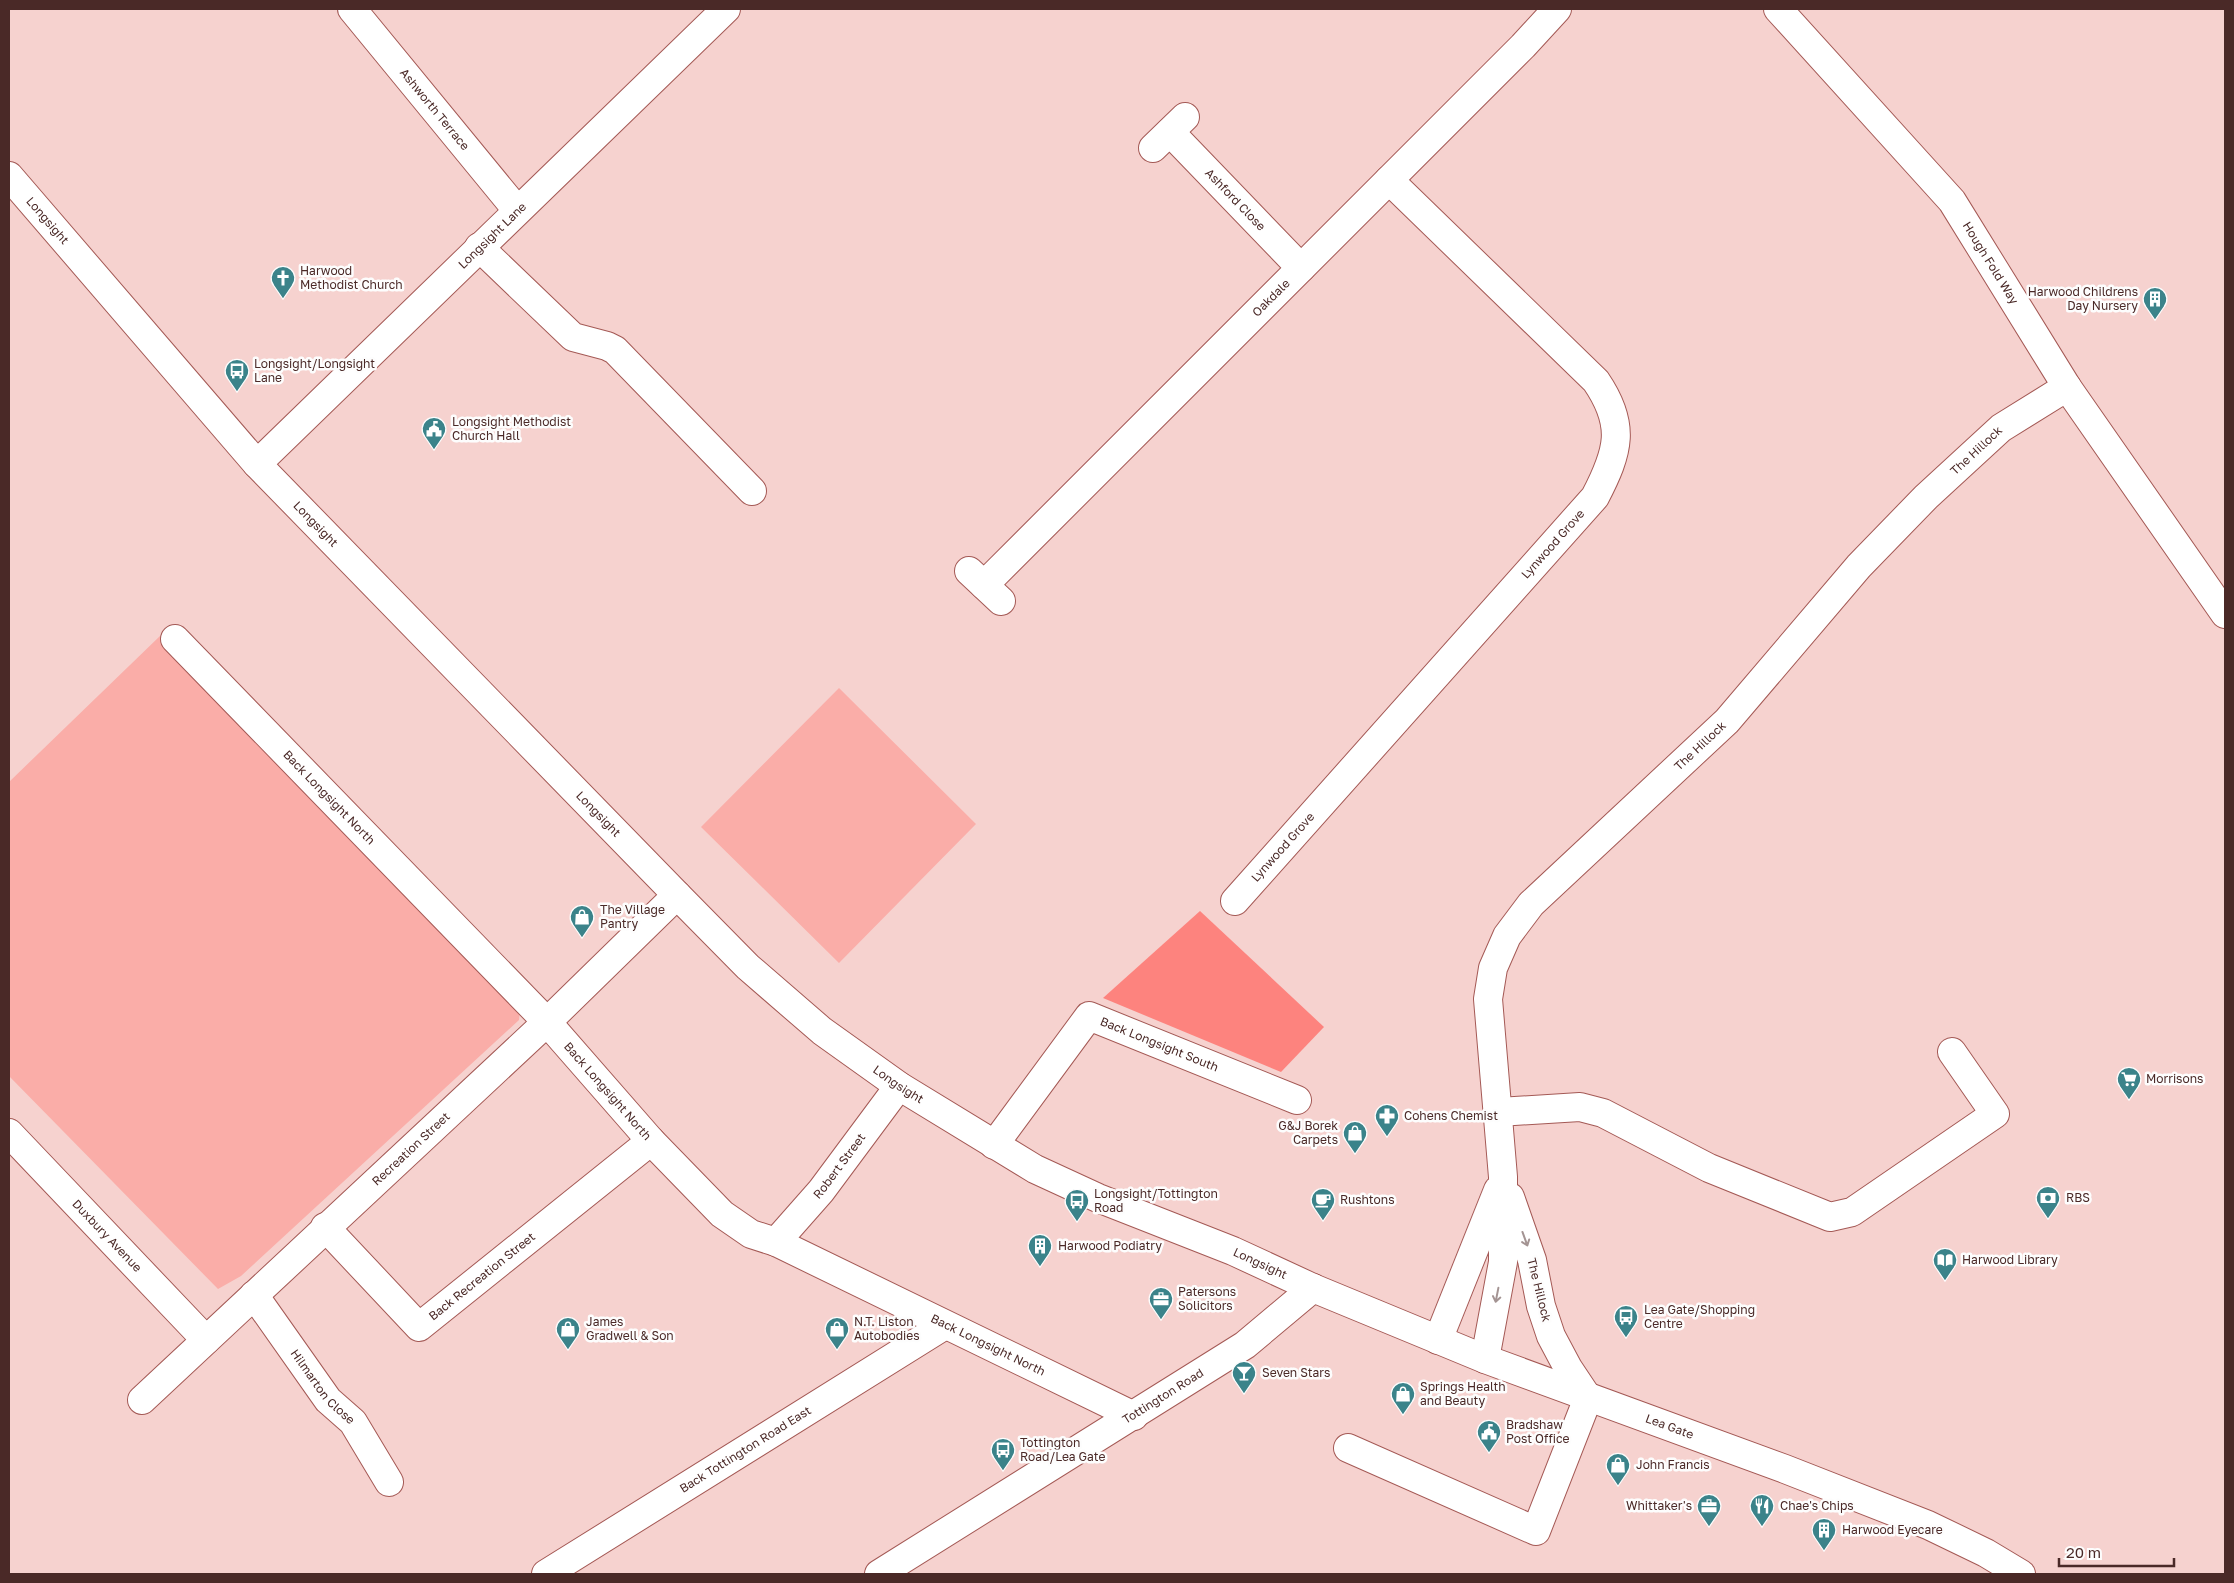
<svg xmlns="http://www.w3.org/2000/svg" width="2234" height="1583" viewBox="0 0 2234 1583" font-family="'Golos Text',sans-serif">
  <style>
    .green { fill: #faada8 }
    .forest { fill: #fd837e }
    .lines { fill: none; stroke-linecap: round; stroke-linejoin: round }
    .minor-casing { stroke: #a45955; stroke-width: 30 }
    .major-casing { stroke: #a45955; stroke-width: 30 }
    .minor { stroke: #fff; stroke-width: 28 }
    .major { stroke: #fff; stroke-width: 28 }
    .oneway { stroke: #a49493 }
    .labels { text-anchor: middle; stroke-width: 5; stroke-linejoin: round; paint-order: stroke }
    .street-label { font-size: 12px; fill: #4a2927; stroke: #fdfdfd }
    .poi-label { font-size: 12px; fill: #4a2927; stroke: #fdfdfd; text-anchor: start }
  </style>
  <rect width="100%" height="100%" fill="#f6d2cf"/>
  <!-- green -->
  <path class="green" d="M160,636L520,1009L519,1020L241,1276L218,1289L9,1076V782Z
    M839,688L976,824L839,963L701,827Z"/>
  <!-- forest -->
  <path class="forest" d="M1200,911L1324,1027L1281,1072L1103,998Z"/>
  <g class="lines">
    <!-- minor casing -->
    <g class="minor-casing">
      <g id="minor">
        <path id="s1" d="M352,9L517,210"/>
        <path id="s2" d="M1778,9L1952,201L2067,387L2225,614"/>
        <path id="s3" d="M1170,132L1301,268"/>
        <path d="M1153,148L1185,117"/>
        <path d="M479,247L573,337L607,346L615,350L752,491"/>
        <path id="s4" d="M257,464L726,9"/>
        <path d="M969,571L1001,601"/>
        <path id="s5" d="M984,585L1523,46L1557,9"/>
        <path id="s6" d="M175,639L547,1022L651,1141L722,1214L751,1234L776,1242L1134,1416"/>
        <path id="s7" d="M1235,901L1595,497C1619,451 1626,425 1596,381L1389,180"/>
        <path d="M1499,1112L1580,1107L1603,1113L1709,1168L1830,1217L1852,1212L1995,1114L1952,1052"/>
        <path id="s8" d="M9,1133L206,1340"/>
        <path id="s9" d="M994,1145L1089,1016L1297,1100"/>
        <path id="s10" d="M325,1227L419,1327L651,1141"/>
        <path id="s11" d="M776,1242L821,1191L899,1086"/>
        <path id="s12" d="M254,1295L328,1400L353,1422L389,1482"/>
        <path d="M1438,1340L1498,1190"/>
        <path id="s13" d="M1485,1359L1503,1262V1177L1488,999L1493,968L1507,936L1531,904L1727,721L1859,566L1926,497L2001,428L2067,387"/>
        <path id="s14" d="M142,1400L547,1022L677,895"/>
        <path d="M1348,1448L1536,1531L1588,1398L1568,1368L1551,1336L1541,1306L1532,1260L1510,1197"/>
        <path id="s15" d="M546,1574L945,1325"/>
        <path id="s16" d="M879,1574L1245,1345L1313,1288"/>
      </g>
    </g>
    <!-- major casing -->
    <g class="major-casing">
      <g id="major">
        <path id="s17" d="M9,176L257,464L677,895L748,967L822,1031L899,1086L1035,1169L1098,1198L1233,1251L1313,1288L1485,1359L1785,1469L1928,1525L1986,1553L2021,1574"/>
      </g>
    </g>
    <!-- minor -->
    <use href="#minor" class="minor"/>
    <!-- major -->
    <use href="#major" class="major"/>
  </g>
  <!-- one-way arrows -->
  <defs><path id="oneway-shaft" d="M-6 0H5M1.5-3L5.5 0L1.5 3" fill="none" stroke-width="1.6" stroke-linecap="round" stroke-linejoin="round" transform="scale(1.25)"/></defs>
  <g class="oneway">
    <use href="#oneway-shaft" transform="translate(1525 1239) rotate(70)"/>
    <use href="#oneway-shaft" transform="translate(1497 1295) rotate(101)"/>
  </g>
  <!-- icons -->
  <defs>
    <g id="church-pin" transform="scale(1.25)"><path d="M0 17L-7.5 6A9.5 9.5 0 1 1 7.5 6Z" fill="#3b838a" stroke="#fdfdfd"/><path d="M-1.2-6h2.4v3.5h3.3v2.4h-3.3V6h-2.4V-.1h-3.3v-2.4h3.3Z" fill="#fff"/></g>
    <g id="building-pin" transform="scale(1.25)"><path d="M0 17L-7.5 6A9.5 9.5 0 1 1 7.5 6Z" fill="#3b838a" stroke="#fdfdfd"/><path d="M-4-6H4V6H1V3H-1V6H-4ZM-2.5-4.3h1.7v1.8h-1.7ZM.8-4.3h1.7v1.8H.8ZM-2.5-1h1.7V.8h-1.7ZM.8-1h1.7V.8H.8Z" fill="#fff"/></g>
    <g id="bus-pin" transform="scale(1.25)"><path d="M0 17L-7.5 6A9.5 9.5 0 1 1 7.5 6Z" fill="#3b838a" stroke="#fdfdfd"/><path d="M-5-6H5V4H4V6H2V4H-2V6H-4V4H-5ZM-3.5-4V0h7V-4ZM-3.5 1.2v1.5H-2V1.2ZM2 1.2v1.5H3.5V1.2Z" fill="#fff"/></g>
    <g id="civic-pin" transform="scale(1.25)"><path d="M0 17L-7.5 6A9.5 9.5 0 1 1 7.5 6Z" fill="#3b838a" stroke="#fdfdfd"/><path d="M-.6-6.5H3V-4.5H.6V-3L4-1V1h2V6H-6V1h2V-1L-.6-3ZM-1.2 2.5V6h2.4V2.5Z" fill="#fff"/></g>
    <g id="shop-pin" transform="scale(1.25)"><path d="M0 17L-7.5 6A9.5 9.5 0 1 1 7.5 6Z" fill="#3b838a" stroke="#fdfdfd"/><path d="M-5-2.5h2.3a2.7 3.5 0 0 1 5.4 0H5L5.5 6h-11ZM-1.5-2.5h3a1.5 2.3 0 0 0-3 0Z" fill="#fff"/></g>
    <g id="supermarket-pin" transform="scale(1.25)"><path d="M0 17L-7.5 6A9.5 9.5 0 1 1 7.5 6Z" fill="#3b838a" stroke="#fdfdfd"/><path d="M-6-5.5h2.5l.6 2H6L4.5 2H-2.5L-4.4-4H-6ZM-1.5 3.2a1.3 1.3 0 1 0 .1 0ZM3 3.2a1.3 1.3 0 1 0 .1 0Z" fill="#fff"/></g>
    <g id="pharmacy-pin" transform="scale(1.25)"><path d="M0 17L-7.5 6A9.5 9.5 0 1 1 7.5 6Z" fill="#3b838a" stroke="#fdfdfd"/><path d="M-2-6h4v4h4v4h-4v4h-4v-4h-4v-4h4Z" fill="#fff"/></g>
    <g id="bank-pin" transform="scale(1.25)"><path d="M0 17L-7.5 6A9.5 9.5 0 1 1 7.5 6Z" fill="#3b838a" stroke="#fdfdfd"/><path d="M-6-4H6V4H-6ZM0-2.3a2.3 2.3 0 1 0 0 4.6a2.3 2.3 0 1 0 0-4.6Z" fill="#fff"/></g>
    <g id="cafe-pin" transform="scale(1.25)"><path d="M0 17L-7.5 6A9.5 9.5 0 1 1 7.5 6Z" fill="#3b838a" stroke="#fdfdfd"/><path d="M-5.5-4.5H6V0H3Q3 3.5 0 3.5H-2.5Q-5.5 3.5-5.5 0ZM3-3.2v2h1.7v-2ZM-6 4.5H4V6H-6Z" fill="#fff"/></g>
    <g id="library-pin" transform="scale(1.25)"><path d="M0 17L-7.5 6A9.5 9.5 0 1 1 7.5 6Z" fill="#3b838a" stroke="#fdfdfd"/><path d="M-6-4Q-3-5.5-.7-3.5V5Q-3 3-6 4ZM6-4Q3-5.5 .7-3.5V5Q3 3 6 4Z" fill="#fff"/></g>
    <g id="office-pin" transform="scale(1.25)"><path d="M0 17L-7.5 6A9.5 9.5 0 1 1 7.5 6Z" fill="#3b838a" stroke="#fdfdfd"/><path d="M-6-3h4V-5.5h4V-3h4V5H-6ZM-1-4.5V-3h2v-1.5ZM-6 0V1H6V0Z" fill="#fff"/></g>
    <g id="bar-pin" transform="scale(1.25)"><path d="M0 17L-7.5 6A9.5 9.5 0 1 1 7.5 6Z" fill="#3b838a" stroke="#fdfdfd"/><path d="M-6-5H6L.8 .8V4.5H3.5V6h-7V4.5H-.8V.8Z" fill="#fff"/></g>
    <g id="restaurant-pin" transform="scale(1.25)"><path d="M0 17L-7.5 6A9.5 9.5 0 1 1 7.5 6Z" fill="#3b838a" stroke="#fdfdfd"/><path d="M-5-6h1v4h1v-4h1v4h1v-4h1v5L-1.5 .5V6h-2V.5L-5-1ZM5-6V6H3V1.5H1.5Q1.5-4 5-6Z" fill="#fff"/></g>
  </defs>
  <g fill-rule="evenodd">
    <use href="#church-pin" x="283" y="278"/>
    <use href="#building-pin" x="2155" y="299"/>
    <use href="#bus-pin" x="237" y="371"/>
    <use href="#civic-pin" x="434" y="429"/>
    <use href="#shop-pin" x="582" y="917"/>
    <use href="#supermarket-pin" x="2129" y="1079"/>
    <use href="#pharmacy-pin" x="1387" y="1116"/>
    <use href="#shop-pin" x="1355" y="1133"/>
    <use href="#bank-pin" x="2048" y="1198"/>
    <use href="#cafe-pin" x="1323" y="1200"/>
    <use href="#bus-pin" x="1077" y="1201"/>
    <use href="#building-pin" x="1040" y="1246"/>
    <use href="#library-pin" x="1945" y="1260"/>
    <use href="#office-pin" x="1161" y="1299"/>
    <use href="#bus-pin" x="1626" y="1317"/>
    <use href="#shop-pin" x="568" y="1329"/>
    <use href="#shop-pin" x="837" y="1329"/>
    <use href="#bar-pin" x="1244" y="1373"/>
    <use href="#shop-pin" x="1403" y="1394"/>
    <use href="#civic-pin" x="1489" y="1432"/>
    <use href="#bus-pin" x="1003" y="1450"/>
    <use href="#shop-pin" x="1618" y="1465"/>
    <use href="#office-pin" x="1709" y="1506"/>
    <use href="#restaurant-pin" x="1762" y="1506"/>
    <use href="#building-pin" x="1824" y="1530"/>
  </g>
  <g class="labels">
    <!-- street labels -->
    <g class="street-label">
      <text dy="4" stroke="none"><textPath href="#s1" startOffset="130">Ashworth Terrace</textPath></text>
      <text dy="4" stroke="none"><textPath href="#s3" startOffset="94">Ashford Close</textPath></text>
      <text dy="4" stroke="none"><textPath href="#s17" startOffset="59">Longsight</textPath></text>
      <text dy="4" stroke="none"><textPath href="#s4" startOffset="328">Longsight Lane</textPath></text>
      <text dy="4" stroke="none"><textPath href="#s2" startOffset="332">Hough Fold Way</textPath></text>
      <text dy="4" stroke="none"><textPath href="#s5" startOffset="406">Oakdale</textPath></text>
      <text dy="4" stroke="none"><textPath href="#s13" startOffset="1105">The Hillock</textPath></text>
      <text dy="4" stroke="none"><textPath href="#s17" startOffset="464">Longsight</textPath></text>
      <text dy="4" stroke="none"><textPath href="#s7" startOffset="478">Lynwood Grove</textPath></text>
      <text dy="4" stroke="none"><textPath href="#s13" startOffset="700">The Hillock</textPath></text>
      <text dy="4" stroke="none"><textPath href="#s6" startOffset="221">Back Longsight North</textPath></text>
      <text dy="4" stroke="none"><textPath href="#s17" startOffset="869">Longsight</textPath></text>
      <text dy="4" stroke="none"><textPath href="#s7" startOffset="72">Lynwood Grove</textPath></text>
      <text dy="4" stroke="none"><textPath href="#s9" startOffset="236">Back Longsight South</textPath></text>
      <text dy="4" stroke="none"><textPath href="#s17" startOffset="1274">Longsight</textPath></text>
      <text dy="4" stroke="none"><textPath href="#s6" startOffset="626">Back Longsight North</textPath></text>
      <text dy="4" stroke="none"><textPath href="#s14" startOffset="368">Recreation Street</textPath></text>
      <text dy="4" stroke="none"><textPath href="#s11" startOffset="99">Robert Street</textPath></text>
      <text dy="4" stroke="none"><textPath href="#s8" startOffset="142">Duxbury Avenue</textPath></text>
      <text dy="4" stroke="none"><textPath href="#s17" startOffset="1679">Longsight</textPath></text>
      <text dy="4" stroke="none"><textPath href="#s10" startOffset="218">Back Recreation Street</textPath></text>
      <text transform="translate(1539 1290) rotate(76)" y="4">The Hillock</text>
      <text dy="4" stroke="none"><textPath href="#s6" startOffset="1091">Back Longsight North</textPath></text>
      <text dy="4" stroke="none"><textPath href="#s12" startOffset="115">Hilmarton Close</textPath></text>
      <text dy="4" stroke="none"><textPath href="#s16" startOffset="335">Tottington Road</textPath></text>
      <text dy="4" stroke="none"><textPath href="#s17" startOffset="2120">Lea Gate</textPath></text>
      <text dy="4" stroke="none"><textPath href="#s15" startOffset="235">Back Tottington Road East</textPath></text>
    </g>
    <!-- poi labels -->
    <g class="poi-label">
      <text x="300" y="275">Harwood<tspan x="300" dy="14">Methodist Church</tspan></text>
      <text x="2138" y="296" text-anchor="end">Harwood Childrens<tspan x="2138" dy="14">Day Nursery</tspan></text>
      <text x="254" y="368">Longsight/Longsight<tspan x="254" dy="14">Lane</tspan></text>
      <text x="452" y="426">Longsight Methodist<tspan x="452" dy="14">Church Hall</tspan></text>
      <text x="600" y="914">The Village<tspan x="600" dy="14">Pantry</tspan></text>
      <text x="2146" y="1083">Morrisons</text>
      <text x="1404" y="1120">Cohens Chemist</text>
      <text x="1338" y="1130" text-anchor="end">G&amp;J Borek<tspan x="1338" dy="14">Carpets</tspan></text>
      <text x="1094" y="1198">Longsight/Tottington<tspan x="1094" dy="14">Road</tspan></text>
      <text x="2066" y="1202">RBS</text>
      <text x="1340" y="1204">Rushtons</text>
      <text x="1058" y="1250">Harwood Podiatry</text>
      <text x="1962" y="1264">Harwood Library</text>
      <text x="1178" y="1296">Patersons<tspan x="1178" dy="14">Solicitors</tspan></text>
      <text x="1644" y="1314">Lea Gate/Shopping<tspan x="1644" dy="14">Centre</tspan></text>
      <text x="586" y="1326">James<tspan x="586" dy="14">Gradwell &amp; Son</tspan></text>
      <text x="854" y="1326">N.T. Liston<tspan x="854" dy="14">Autobodies</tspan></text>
      <text x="1262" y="1377">Seven Stars</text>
      <text x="1420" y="1391">Springs Health<tspan x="1420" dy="14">and Beauty</tspan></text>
      <text x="1506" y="1429">Bradshaw<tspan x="1506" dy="14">Post Office</tspan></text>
      <text x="1020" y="1447">Tottington<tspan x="1020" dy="14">Road/Lea Gate</tspan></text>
      <text x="1636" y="1469">John Francis</text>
      <text x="1692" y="1510" text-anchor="end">Whittaker's</text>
      <text x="1780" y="1510">Chae's Chips</text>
      <text x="1842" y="1534">Harwood Eyecare</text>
    </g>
  </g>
  <!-- border -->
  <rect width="2234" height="1583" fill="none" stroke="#4a2927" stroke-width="20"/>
  <!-- scale -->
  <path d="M2059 1558v8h115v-8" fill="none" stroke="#4a2927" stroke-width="2.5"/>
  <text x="2066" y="1558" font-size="15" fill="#4a2927" stroke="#fdfdfd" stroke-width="4" paint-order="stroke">20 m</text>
</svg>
